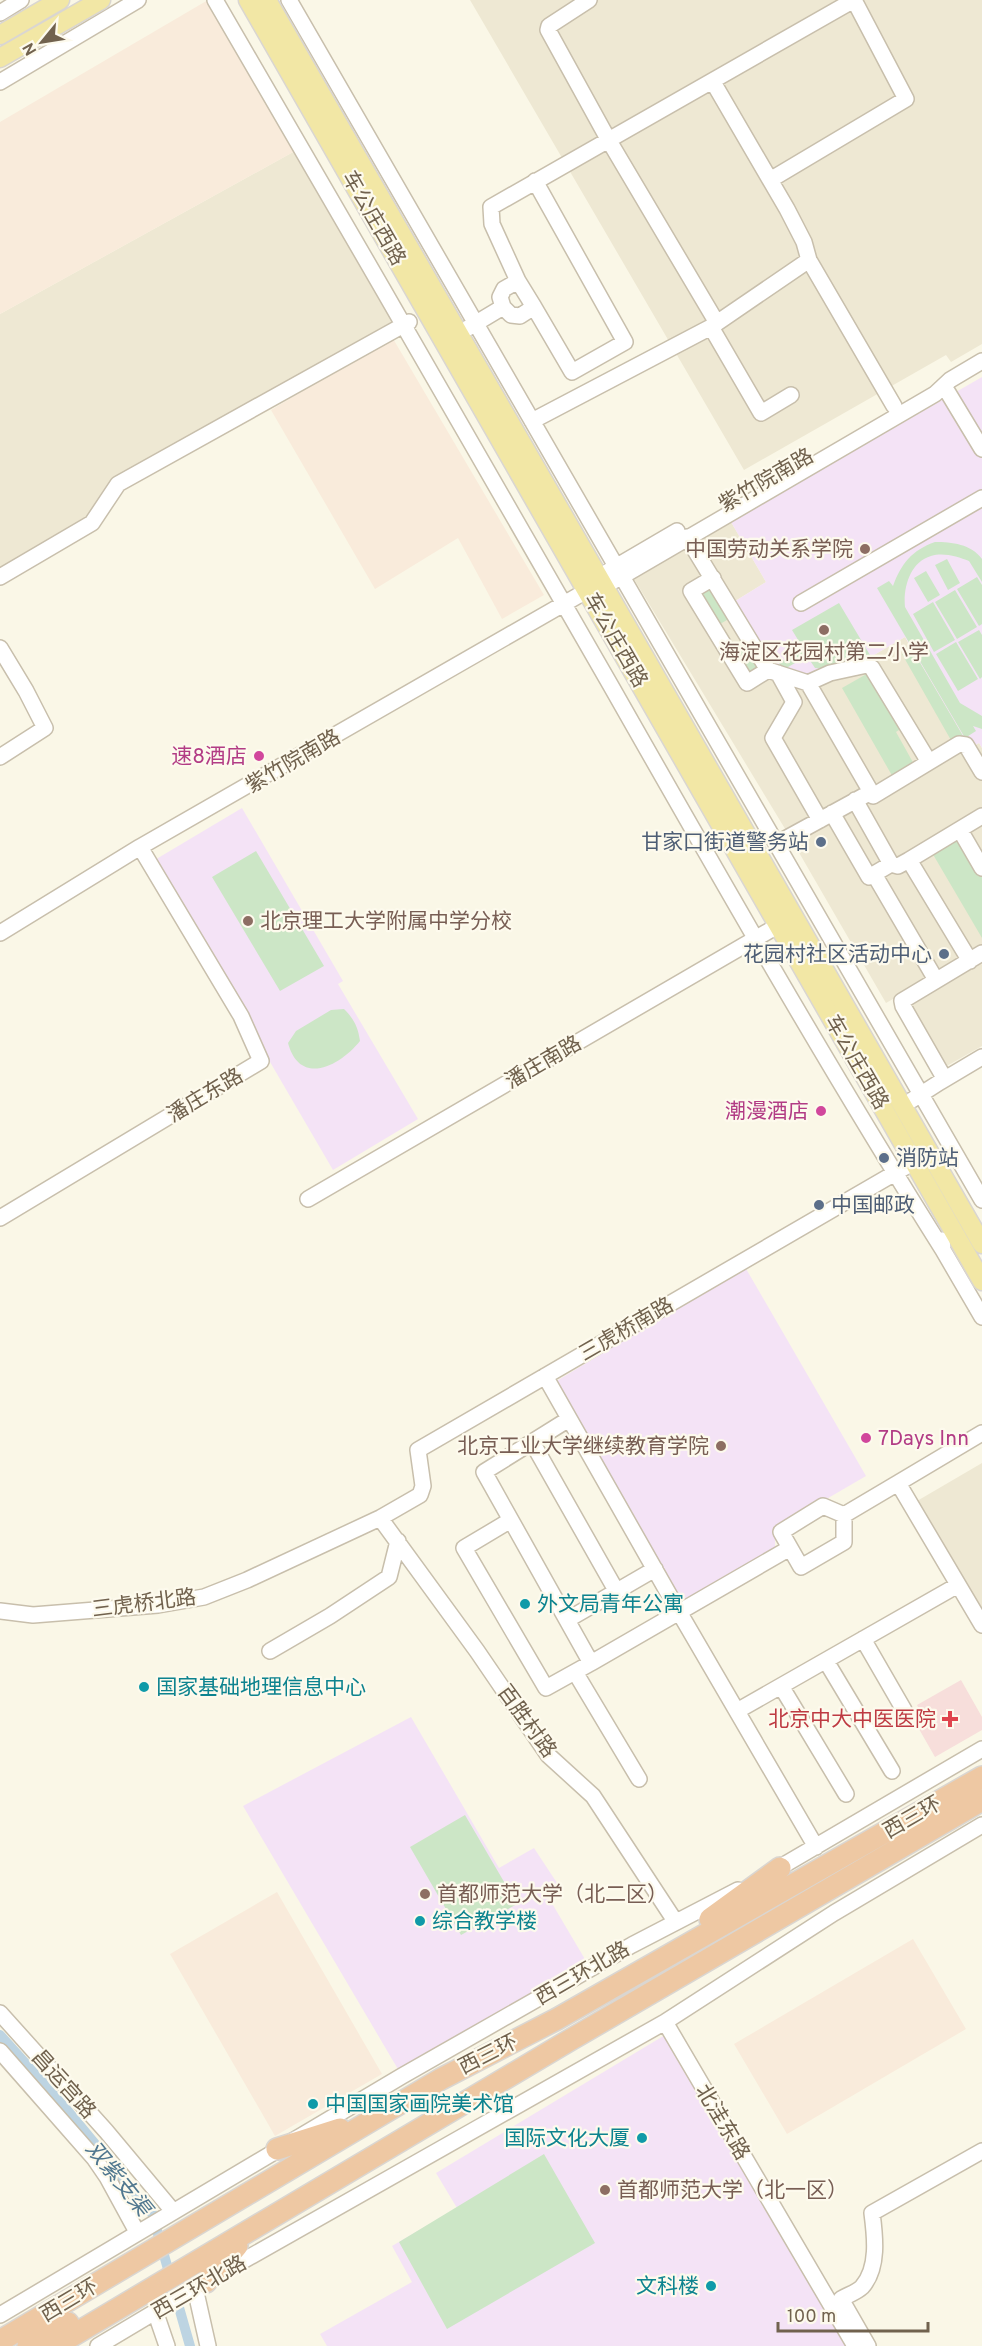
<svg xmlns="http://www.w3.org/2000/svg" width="982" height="2346" viewBox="0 0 982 2346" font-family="Overpass,'Noto Sans SC',sans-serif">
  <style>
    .residential { fill: #eee8d3 }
    .commercial { fill: #f9ebdb }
    .education { fill: #f4e3f6 }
    .medical { fill: #f7dedb }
    .green { fill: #cce6c6 }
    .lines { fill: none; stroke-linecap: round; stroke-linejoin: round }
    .canal { stroke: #bdd4e2; stroke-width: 10 }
    .minor-casing { stroke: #c8bfac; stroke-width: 18 }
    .major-casing { stroke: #dad6d1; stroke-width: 21 }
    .highway-casing { stroke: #dad6d1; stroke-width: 24 }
    .minor { stroke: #fff; stroke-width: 15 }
    .major { stroke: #f2e7a5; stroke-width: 18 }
    .highway { stroke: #eec8a3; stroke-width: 21 }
    .education-dot { fill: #8d6e63; stroke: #fdfaed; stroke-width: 2 }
    .hotel-dot { fill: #d1479c; stroke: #fdfaed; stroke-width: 2 }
    .service-dot { fill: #5c6f8a; stroke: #fdfaed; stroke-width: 2 }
    .culture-dot { fill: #0f9aa8; stroke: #fdfaed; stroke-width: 2 }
    .health-dot { fill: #e0444e; stroke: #fdfaed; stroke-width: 2 }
    .labels { text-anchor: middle; stroke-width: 4.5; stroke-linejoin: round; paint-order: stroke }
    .street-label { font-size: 21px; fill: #71624e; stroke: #fdfaed }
    .education-label { font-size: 21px; fill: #785e54; stroke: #fdfaed; text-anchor: start }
    .hotel-label { font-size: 21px; fill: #b23c85; stroke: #fdfaed; text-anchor: end }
    .service-label { font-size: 21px; fill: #4e5e75; stroke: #fdfaed; text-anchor: end }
    .culture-label { font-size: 21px; fill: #0d838f; stroke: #fdfaed; text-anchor: start }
    .health-label { font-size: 21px; fill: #be3a42; stroke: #fdfaed; text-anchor: end }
    .water-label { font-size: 22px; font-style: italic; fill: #50778f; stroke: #fdfaed }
  </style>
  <rect width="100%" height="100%" fill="#faf7e7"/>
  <!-- residential -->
  <path class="residential" d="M470,0H982V344L951,362L946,355L744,470Z
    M295,151L409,322L118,484L92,523L0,574V314Z
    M731,522L766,582L732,603L841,668L874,655L905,637L971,748L979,743L982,748V948L975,953L982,965V1046L945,1067L900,995L886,1003L790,837L634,579Z
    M982,1463V1612L917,1501Z"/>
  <!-- commercial -->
  <path class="commercial" d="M208,0L295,151L0,314V122Z
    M392,337L544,595L502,619L458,538L375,589L271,410Z
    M277,1892L382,2074L275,2136L170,1954Z
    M913,1939L966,2029L787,2134L734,2044Z"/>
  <!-- education -->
  <path class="education" d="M982,377V748L979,743L970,748L905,637L874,655L841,668L827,670L795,675L767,662L732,603L766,582L731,522Z
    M242,808L343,981L338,984L418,1119L333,1170L153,861Z
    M745,1267L866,1476L775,1529V1552L684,1606L555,1382Z
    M411,1717L499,1868L534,1848L561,1889L550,1900L589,1966L402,2076L243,1806Z
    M670,2032L855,2346H327L320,2334L412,2282L392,2246L457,2208L436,2173Z"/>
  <!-- medical -->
  <path class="medical" d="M961,1680L982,1717V1730L935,1757L915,1722L923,1717L917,1705Z"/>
  <!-- green -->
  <path class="green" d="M935,542C952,542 971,544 982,559V582L969,561C958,557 944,552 931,556C910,562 903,588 905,607L960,703L982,716V729L973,726L976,731L965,738L877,588L889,581L893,586C901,564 912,550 935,542Z
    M947,559L960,583L948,590L935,565Z
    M926,571L940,595L928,602L914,578Z
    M977,577L982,585V624L979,626L957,589Z
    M712,583L732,617L715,627L695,593Z
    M955,590L977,627L957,639L935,602Z
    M933,602L955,640L934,652L913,614Z
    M839,603L870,655L827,669L815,668L807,656L783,670L779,663L803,648L792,630Z
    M979,630L982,635V677L980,679L958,642Z
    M747,641L764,669L747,680L730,652Z
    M956,642L978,679L958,691L936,654Z
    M912,649L963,736L952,742L902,654Z
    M870,672L902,728L896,732L915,766L894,779L842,688Z
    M959,835L982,874V938L931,851Z
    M256,851L324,966L280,991L212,877Z
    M344,1009C354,1019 358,1027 360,1041C340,1066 300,1087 288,1043L296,1031L331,1010Z
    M465,1815L517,1904L461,1935L410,1847Z
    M544,2154L595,2243L447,2329L399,2242Z"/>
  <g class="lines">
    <!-- canal -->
    <path class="canal" d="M0,2035L62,2104L152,2213L190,2346"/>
    <!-- minor casing -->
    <g class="minor-casing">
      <path id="minor" d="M215,0C348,228 480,457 611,686C719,876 827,1066 943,1250
        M289,0L982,1200
        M589,0L549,26L548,30L608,139L717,323
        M0,13L21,0
        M0,82L138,0
        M713,82L787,209L804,242L809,260L894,406
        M518,281L492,224L491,207L854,0L906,99L770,180
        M534,307L572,372L625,342L535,181
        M711,327L761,413L791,395
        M468,328L503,307L511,315L520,316L534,307L518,281L504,289L500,297L503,307
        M944,386L982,449
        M532,421L711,327L809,260
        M687,537L768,670L808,683L871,792L776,844
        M607,572L677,531
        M0,577L92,523L118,484L409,322
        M713,578L691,591L747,683L768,670
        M801,603L982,498
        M0,648L26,691L45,728L0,757
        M778,673L794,702L773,738L820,820
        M808,683L830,673L867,665L872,668L929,762
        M871,792L873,796L959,744L966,745L982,772
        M855,800L891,864
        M832,813L869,877L874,874
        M960,830L982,868
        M909,860L898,866L891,864L874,874L936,980
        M0,933L140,847L588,590L604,586L621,577L935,394L950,380L982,361
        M970,961L909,860L982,816
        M940,1082L982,1057
        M912,1100L940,1082L943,1076L903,1006L902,1001L982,953
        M308,1199L779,925
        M0,1218L261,1061L241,1016L140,847
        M942,1240L943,1250L982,1317
        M545,1376L675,1605L816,1847
        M569,1419L484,1472L591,1663L790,1548
        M982,1433L898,1483L982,1625
        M532,1442L617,1592
        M823,1506L844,1515V1542L801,1567L781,1532Z
        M844,1515L898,1483
        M380,1518L477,1651L548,1755L593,1796L675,1921
        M511,1520L464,1548L546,1688L591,1663
        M0,1611L33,1615L158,1605L204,1597L247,1580L380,1518L420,1495L423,1486L418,1450L914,1162
        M567,1620L655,1569
        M863,1639L904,1710
        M270,1651L330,1616L389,1577L398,1541
        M826,1661L892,1771
        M575,1672L639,1779
        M781,1686L846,1794
        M737,1711L958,1585
        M772,1872L982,1749
        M0,2013L106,2131L172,2210
        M665,2022L855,2346
        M0,2051L94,2158L107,2177L137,2232
        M195,2288L208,2346
        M155,2311L167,2346
        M0,2315L402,2076L632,1945L738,1890
        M98,2346L195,2288L665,2022L834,1913L982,1825
        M868,2346L841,2299C848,2295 857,2292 862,2287C879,2268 875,2236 872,2213L982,2151"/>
    </g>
    <!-- major casing -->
    <g class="major-casing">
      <path id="major" d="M248,0L982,1281
        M267,0L982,1244
        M0,35L60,0
        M0,58L101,0"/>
    </g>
    <!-- highway casing -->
    <g class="highway-casing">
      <path id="highway" d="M710,1919L780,1868
        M277,2149L340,2129
        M206,2282L237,2246
        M0,2341L441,2079L557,2019L982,1777
        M28,2346L68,2323
        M55,2346L570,2040L982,1800"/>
    </g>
    <!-- minor -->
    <use href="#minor" class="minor"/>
    <!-- major -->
    <use href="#major" class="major"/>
    <!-- highway -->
    <use href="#highway" class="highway"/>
  </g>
  <!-- markers -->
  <g class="education-dot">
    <circle cx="865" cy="549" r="6"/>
    <circle cx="824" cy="630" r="6"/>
    <circle cx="248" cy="921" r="6"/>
    <circle cx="721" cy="1446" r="6"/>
    <circle cx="425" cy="1894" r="6"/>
    <circle cx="605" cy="2190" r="6"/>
  </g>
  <g class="hotel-dot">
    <circle cx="259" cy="756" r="6"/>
    <circle cx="821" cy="1111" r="6"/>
    <circle cx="866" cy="1438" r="6"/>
  </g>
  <g class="service-dot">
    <circle cx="821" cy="842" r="6"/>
    <circle cx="944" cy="954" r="6"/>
    <circle cx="884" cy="1158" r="6"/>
    <circle cx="819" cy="1205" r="6"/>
  </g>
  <g class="culture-dot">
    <circle cx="525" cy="1604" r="6"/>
    <circle cx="144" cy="1687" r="6"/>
    <circle cx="420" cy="1921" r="6"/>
    <circle cx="313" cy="2104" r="6"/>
    <circle cx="642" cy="2138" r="6"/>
    <circle cx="711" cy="2286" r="6"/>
  </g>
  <path class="health-dot" d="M947 1710h6v6h6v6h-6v6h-6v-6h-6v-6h6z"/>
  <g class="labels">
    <!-- street labels -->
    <g class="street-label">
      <text transform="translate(374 218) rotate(60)" y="7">车公庄西路</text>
      <text transform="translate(766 480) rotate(-30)" y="7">紫竹院南路</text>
      <text transform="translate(616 640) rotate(60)" y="7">车公庄西路</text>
      <text transform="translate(293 761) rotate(-30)" y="7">紫竹院南路</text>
      <text transform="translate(543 1062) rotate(-30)" y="7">潘庄南路</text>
      <text transform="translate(857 1062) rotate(60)" y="7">车公庄西路</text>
      <text transform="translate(205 1095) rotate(-31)" y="7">潘庄东路</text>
      <text transform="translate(626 1329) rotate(-30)" y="7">三虎桥南路</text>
      <text transform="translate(144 1603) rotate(-7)" y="7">三虎桥北路</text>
      <text transform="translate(527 1721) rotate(54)" y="7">百胜村路</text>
      <text transform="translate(912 1817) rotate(-30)" y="7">西三环</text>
      <text transform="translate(582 1973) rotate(-30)" y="7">西三环北路</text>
      <text transform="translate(488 2054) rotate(-27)" y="7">西三环</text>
      <text transform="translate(64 2084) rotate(48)" y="7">昌运宫路</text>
      <text transform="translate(723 2122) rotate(59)" y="7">北洼东路</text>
      <text transform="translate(199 2287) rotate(-30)" y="7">西三环北路</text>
      <text transform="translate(69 2300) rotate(-31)" y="7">西三环</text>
    </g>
    <!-- education labels -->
    <g class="education-label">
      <text x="853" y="556" text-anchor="end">中国劳动关系学院</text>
      <text x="824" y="659" text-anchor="middle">海淀区花园村第二小学</text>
      <text x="260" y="928">北京理工大学附属中学分校</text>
      <text x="709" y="1453" text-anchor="end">北京工业大学继续教育学院</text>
      <text x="437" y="1901">首都师范大学（北二区）</text>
      <text x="617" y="2197">首都师范大学（北一区）</text>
    </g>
    <!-- hotel labels -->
    <g class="hotel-label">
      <text x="247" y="763">速8酒店</text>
      <text x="809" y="1118">潮漫酒店</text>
      <text x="878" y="1445" text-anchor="start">7Days Inn</text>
    </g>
    <!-- service labels -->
    <g class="service-label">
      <text x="809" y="849">甘家口街道警务站</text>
      <text x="932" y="961">花园村社区活动中心</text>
      <text x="896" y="1165" text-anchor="start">消防站</text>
      <text x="831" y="1212" text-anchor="start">中国邮政</text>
    </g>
    <!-- culture labels -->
    <g class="culture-label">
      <text x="537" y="1611">外文局青年公寓</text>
      <text x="156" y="1694">国家基础地理信息中心</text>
      <text x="432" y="1928">综合教学楼</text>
      <text x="325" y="2111">中国国家画院美术馆</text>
      <text x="630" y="2145" text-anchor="end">国际文化大厦</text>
      <text x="699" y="2293" text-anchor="end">文科楼</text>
    </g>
    <!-- health labels -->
    <g class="health-label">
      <text x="936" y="1726">北京中大中医医院</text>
    </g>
    <!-- water labels -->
    <g class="water-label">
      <text transform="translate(119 2178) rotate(51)" y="8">双紫支渠</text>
    </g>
  </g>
  <!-- north arrow -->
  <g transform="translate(42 42) rotate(240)" stroke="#fdfaed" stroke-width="4.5" paint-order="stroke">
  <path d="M0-4.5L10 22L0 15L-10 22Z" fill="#71624e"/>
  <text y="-9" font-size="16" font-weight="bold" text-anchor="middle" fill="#71624e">N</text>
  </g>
  <!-- scale -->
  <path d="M778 2322v9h150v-9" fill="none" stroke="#71624e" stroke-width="3"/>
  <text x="787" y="2322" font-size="18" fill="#71624e" stroke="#fdfaed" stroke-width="4.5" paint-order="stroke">100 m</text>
</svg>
